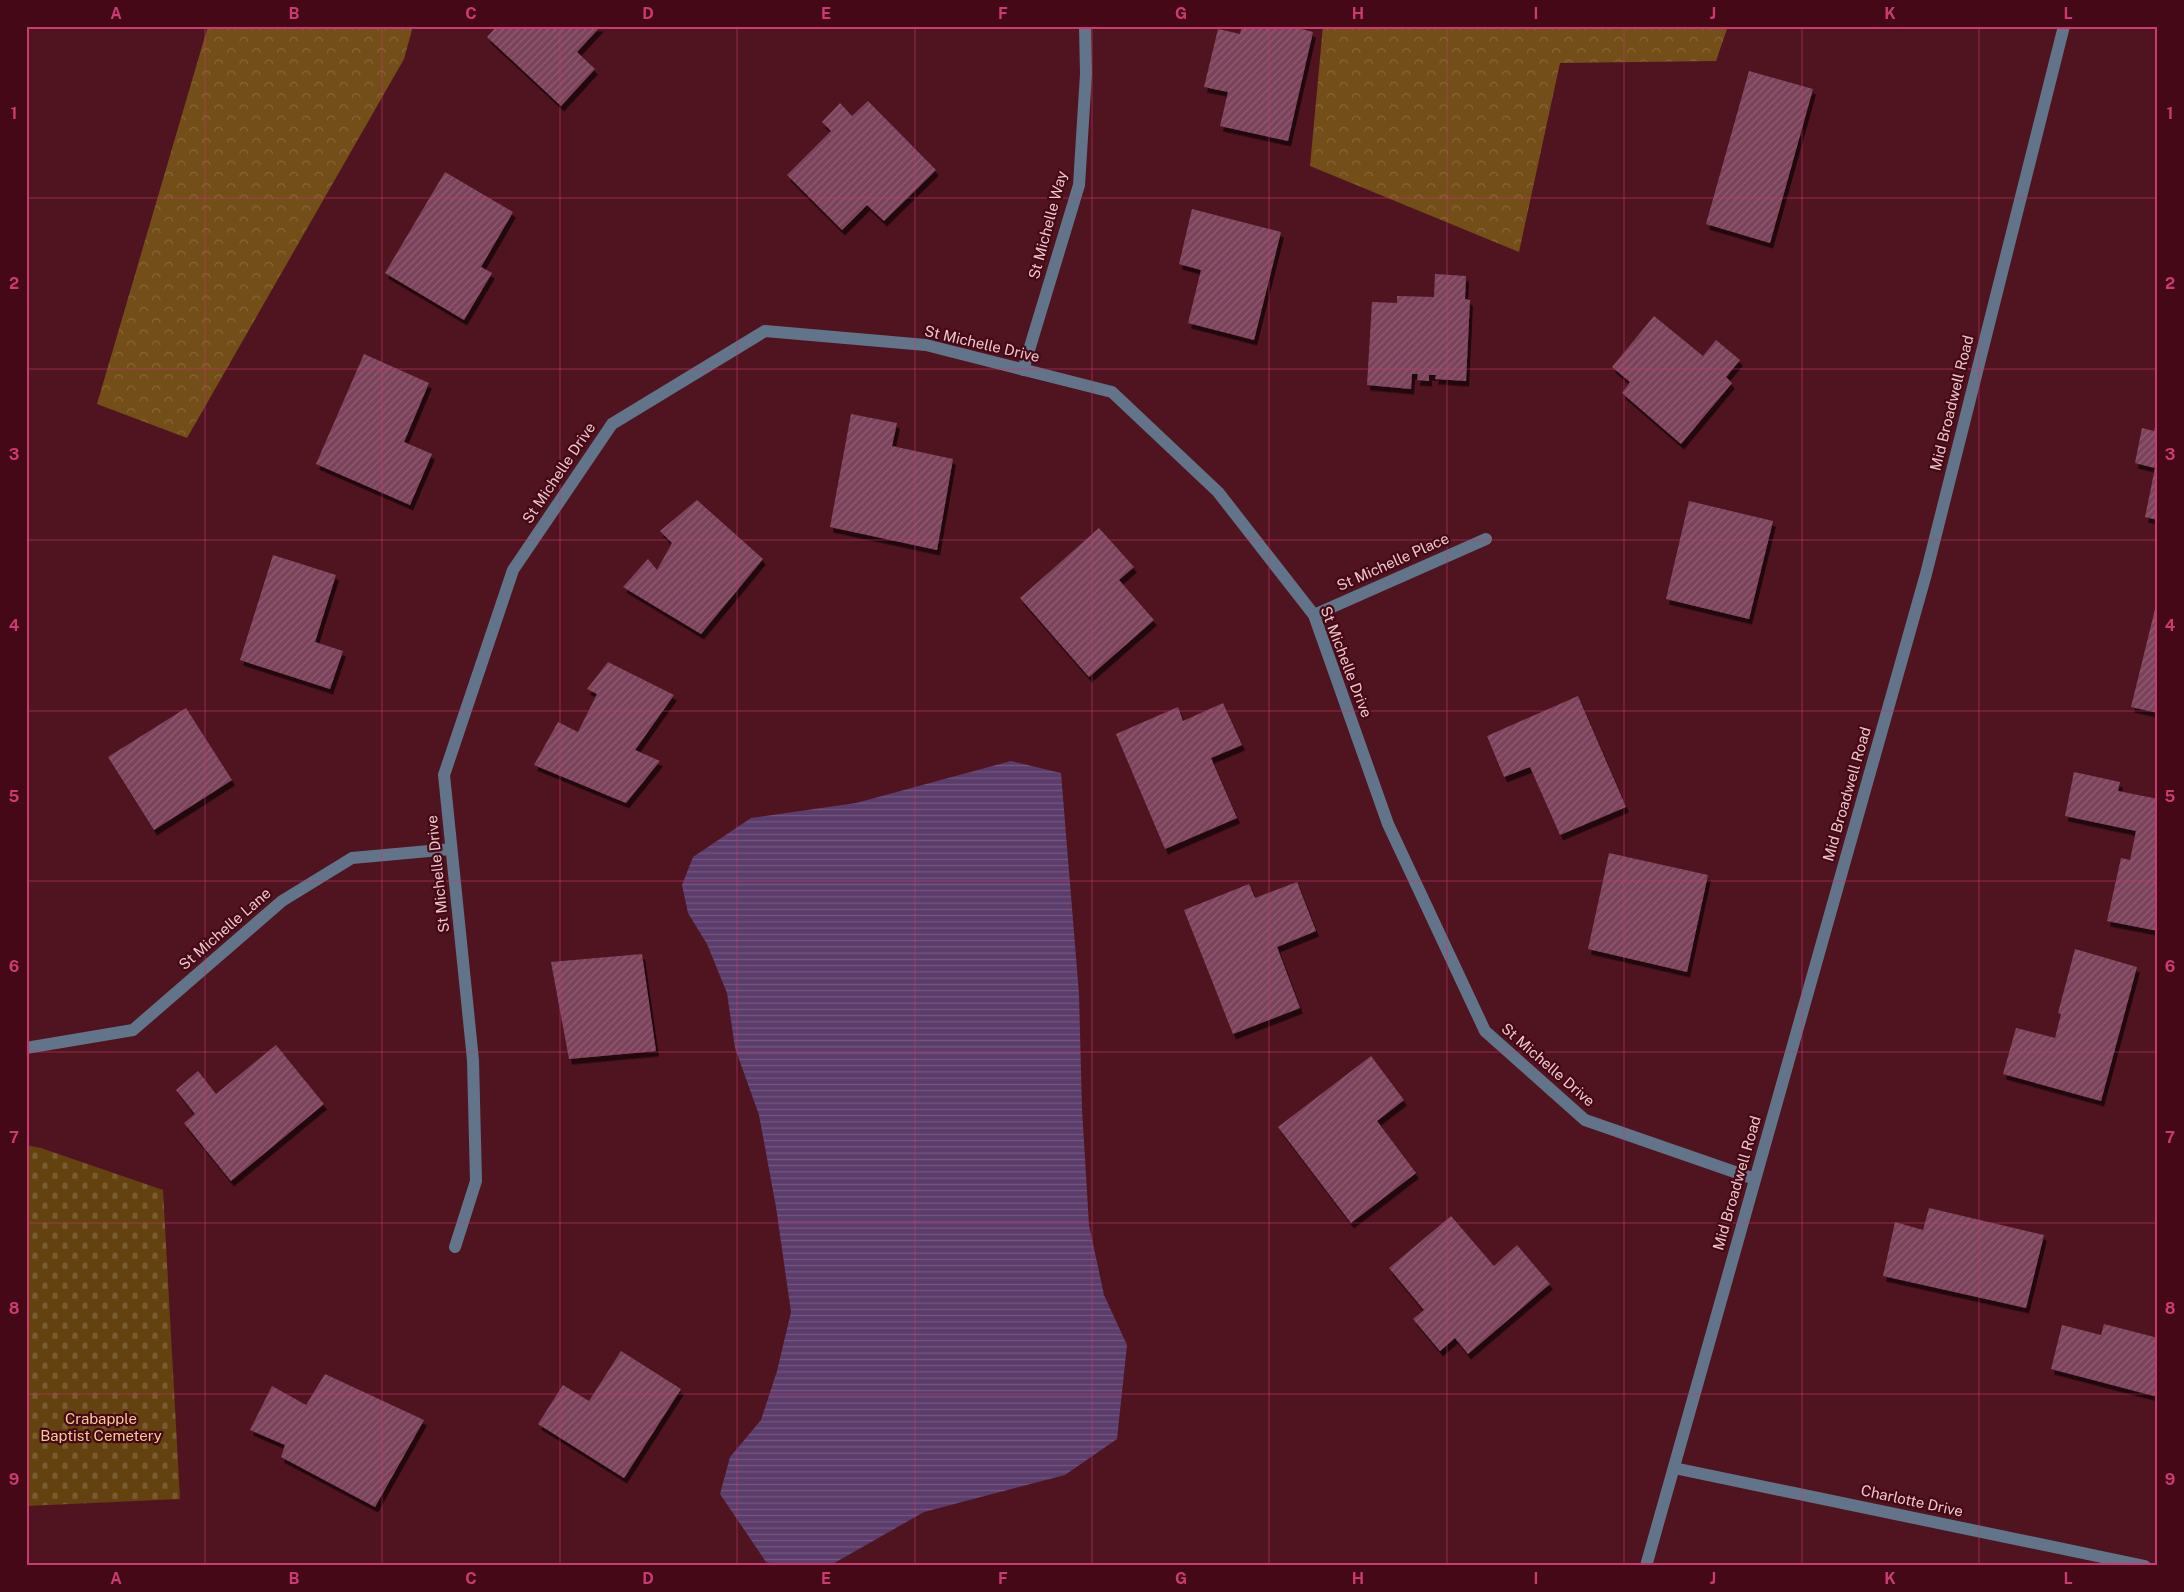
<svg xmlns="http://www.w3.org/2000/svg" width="2184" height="1592" viewBox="0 0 2184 1592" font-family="'Public Sans',sans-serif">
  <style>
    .forest { fill: url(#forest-crowns) }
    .cemetery { fill: url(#cemetery-stones) }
    .water { fill: url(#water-rules) }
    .building { fill: url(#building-hatch); filter: url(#shadow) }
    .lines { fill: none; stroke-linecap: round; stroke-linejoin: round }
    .minor { stroke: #627489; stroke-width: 12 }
    .grid { fill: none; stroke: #cb3b71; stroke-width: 1; stroke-opacity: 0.55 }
    .labels { text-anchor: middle; stroke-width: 4.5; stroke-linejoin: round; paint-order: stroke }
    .street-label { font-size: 15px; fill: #edc6c9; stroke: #440816 }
    .park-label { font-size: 15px; fill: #f8cb90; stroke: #440816 }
    .neatline { fill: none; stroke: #cb3b71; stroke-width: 2 }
    .grid-label { font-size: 16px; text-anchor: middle; font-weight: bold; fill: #cb3b71 }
  </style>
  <defs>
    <pattern id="forest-crowns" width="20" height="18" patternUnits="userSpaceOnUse" patternTransform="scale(1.25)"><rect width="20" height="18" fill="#734e18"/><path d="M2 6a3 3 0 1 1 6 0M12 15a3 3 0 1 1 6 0" fill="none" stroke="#876638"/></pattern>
    <pattern id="cemetery-stones" width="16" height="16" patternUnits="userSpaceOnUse" patternTransform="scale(1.25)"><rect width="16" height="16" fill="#634210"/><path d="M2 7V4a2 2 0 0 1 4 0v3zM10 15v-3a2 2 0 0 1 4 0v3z" fill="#7a5c31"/></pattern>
    <pattern id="water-rules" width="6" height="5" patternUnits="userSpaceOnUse" patternTransform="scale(1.25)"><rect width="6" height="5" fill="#5b3c6b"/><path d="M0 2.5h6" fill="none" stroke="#73577f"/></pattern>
    <pattern id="building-hatch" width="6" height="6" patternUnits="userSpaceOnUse" patternTransform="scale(1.25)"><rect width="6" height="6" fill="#7b435b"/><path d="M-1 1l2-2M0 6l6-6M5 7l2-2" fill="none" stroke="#8e5d71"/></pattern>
    <filter id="shadow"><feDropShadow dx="3" dy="5.5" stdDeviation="0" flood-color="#0009"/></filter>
  </defs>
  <rect width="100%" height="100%" fill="#501420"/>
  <!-- forest -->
  <path class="forest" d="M208,26H413L404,59L187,438L97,404Z
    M1323,26H1728L1716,61L1560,63L1519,252L1310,166Z"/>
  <!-- cemetery -->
  <path class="cemetery" d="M26,1145L41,1148L163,1190L180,1499L26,1506Z"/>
  <!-- water -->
  <path class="water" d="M1011,761L1061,773L1079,994L1082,1109L1089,1225L1104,1295L1127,1345L1117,1439L1065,1475L924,1512L829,1566H781L766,1562L720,1494L730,1457L761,1420L777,1371L791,1312L776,1207L759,1115L735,1048L727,993L707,944L688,913L682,885L693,857L751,818L856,803Z"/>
  <!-- building -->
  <path class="building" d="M497,26H601L577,52L595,69L561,106L487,37Z
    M1242,26H1290L1313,32L1288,141L1220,126L1228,92L1204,87L1218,29L1240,34Z
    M1749,71L1813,89L1770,243L1706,224Z
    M868,101L936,170L884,221L867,205L842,230L787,175L831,131L822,122L840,103L852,116Z
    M445,172L513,212L481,267L492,273L464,320L385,273Z
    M1192,209L1281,232L1254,340L1188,323L1201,270L1179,264Z
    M1435,274L1466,276L1465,299L1470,300L1466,381L1435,379L1436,375H1429V381L1417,380L1418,374H1412L1411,389L1367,385L1372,302L1397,303V296L1434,297Z
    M1654,316L1703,356L1716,340L1740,360L1726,377L1732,383L1681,444L1622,393L1630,382L1612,367Z
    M364,354L429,383L404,442L432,454L410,505L316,464Z
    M851,414L897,423L892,446L953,459L937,550L830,527Z
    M2158,416V520L2145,517L2155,468L2135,463L2142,428L2154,431Z
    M697,500L763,559L701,634L623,587L648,559L657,570L672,543L660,531Z
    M1689,501L1773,521L1749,619L1666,599Z
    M1099,528L1134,567L1119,580L1154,620L1089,677L1020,598Z
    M273,555L336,575L315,642L343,651L330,689L240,660Z
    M2157,601H2158V713L2131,707Z
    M608,662L674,695L635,750L660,761L626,803L534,765L558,722L578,732L597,694L587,689Z
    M1578,696L1626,807L1560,835L1530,767L1504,777L1487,736Z
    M1223,703L1242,745L1211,758L1237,818L1165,849L1116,734L1178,707L1183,721Z
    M186,708L232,780L154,830L108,757Z
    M2074,772L2120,782L2118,791L2158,799V931L2107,921L2121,858L2130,860L2136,831L2065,816Z
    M1609,853L1708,875L1687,972L1588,949Z
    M1297,882L1316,931L1277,947L1300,1008L1233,1034L1184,910L1249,884L1255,898Z
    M2075,949L2137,967L2101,1101L2003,1074L2016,1028L2055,1038L2061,1014L2058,1013Z
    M642,954L656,1051L569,1059L551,962Z
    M276,1045L324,1104L231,1181L184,1123L195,1114L176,1090L198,1071L216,1094Z
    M1371,1056L1404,1100L1377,1121L1416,1173L1351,1223L1278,1127Z
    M1929,1208L2044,1235L2026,1308L1883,1276L1895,1222L1923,1230Z
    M1451,1216L1494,1266L1517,1245L1550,1284L1468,1354L1455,1338L1440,1351L1413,1319L1424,1310L1389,1268Z
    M2104,1324L2158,1338V1397L2051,1369L2062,1325L2101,1335Z
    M621,1351L681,1389L624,1478L538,1424L563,1385L589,1401Z
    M325,1374L424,1420L375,1507L281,1457L285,1445L250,1430L272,1386L306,1405Z"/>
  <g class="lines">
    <!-- minor -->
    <path class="minor" d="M1023,370L1079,185L1086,74L1085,26
      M1314,615L1486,539
      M26,1048L133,1030L282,901L352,858L451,849
      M455,1247L476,1181L473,1060L444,775L513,570L612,424L765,331L926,345L1112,392L1218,492L1314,615L1388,824L1485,1031L1585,1120L1755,1179
      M1674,1468L2145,1566
      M1646,1566L1926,574L2064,26"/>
  </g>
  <!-- grid -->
  <path class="grid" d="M205,26V1566M382,26V1566M560,26V1566M737,26V1566M915,26V1566M1092,26V1566M1269,26V1566M1447,26V1566M1624,26V1566M1802,26V1566M1979,26V1566M26,198H2158M26,369H2158M26,540H2158M26,711H2158M26,881H2158M26,1052H2158M26,1223H2158M26,1394H2158"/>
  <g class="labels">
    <!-- street labels -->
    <g class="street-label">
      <text transform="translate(1048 225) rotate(-75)" y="5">St Michelle Way</text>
      <text transform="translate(982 344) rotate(13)" y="5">St Michelle Drive</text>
      <text transform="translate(1952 403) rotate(-76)" y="5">Mid Broadwell Road</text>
      <text transform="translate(559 473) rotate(-56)" y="5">St Michelle Drive</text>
      <text transform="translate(1393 562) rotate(-24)" y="5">St Michelle Place</text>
      <text transform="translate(1346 662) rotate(69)" y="5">St Michelle Drive</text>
      <text transform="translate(1847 794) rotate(-74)" y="5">Mid Broadwell Road</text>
      <text transform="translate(438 874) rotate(-96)" y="5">St Michelle Drive</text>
      <text transform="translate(225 929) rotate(-41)" y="5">St Michelle Lane</text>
      <text transform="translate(1548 1065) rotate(41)" y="5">St Michelle Drive</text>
      <text transform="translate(1737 1183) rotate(-74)" y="5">Mid Broadwell Road</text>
      <text transform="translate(1912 1501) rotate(12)" y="5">Charlotte Drive</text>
    </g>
    <!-- park labels -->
    <g class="park-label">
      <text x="101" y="1424">Crabapple<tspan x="101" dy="17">Baptist Cemetery</tspan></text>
    </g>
  </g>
  <!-- border -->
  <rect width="2184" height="1592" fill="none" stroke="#440816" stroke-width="55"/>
  <rect x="28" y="28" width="2128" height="1536" class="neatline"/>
  <g class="grid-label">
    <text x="116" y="19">A</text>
    <text x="294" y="19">B</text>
    <text x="471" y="19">C</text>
    <text x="648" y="19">D</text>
    <text x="826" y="19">E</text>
    <text x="1003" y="19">F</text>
    <text x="1181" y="19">G</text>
    <text x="1358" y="19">H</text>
    <text x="1536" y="19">I</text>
    <text x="1713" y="19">J</text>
    <text x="1890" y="19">K</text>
    <text x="2068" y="19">L</text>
    <text x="14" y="119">1</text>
    <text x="2170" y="119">1</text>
    <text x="14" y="289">2</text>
    <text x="2170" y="289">2</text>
    <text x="14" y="460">3</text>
    <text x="2170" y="460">3</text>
    <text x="14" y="631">4</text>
    <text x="2170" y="631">4</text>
    <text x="14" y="802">5</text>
    <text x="2170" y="802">5</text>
    <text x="14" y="972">6</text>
    <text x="2170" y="972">6</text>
    <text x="14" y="1143">7</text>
    <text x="2170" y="1143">7</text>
    <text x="14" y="1314">8</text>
    <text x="2170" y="1314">8</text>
    <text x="14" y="1485">9</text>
    <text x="2170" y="1485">9</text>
    <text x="116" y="1584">A</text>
    <text x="294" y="1584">B</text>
    <text x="471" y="1584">C</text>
    <text x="648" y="1584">D</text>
    <text x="826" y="1584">E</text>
    <text x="1003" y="1584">F</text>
    <text x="1181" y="1584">G</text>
    <text x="1358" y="1584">H</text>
    <text x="1536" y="1584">I</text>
    <text x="1713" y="1584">J</text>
    <text x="1890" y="1584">K</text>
    <text x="2068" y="1584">L</text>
  </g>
</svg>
